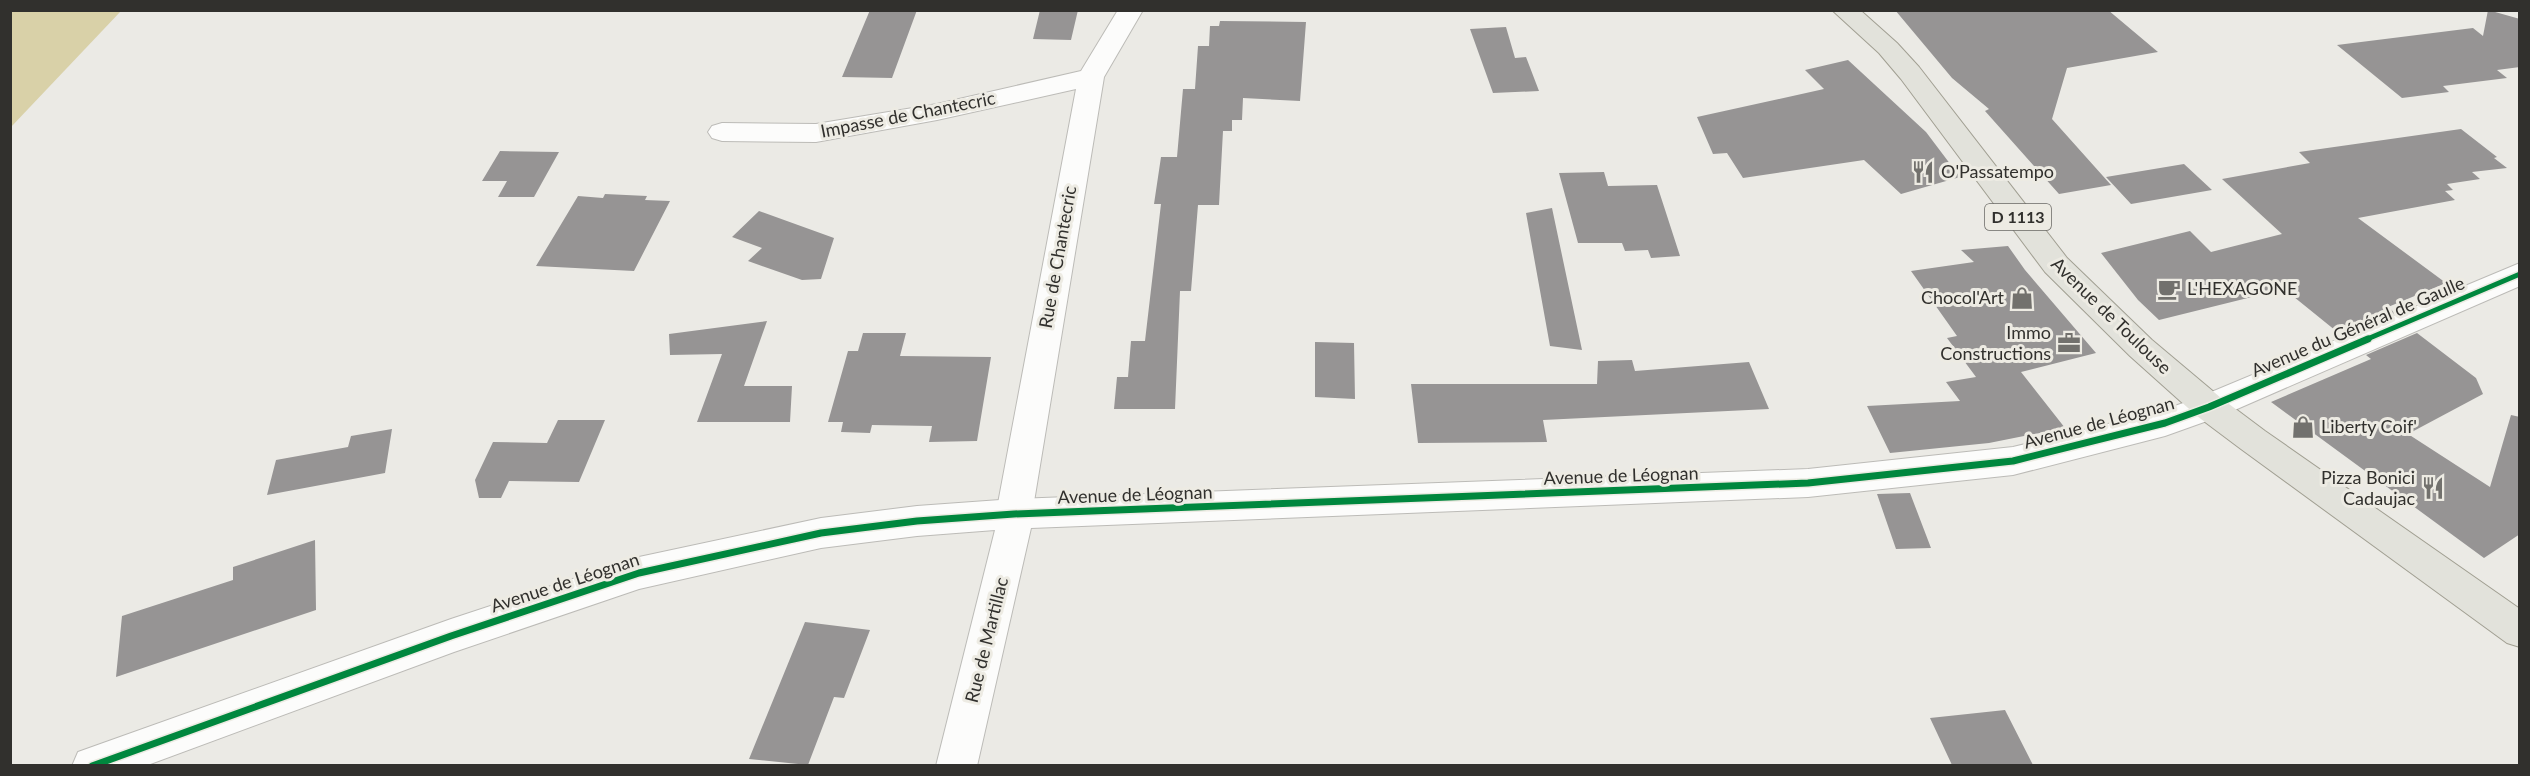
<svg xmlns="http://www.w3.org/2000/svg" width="2530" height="776" viewBox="0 0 2530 776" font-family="Lato,sans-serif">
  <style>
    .green { fill: #d9d1a8 }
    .building { fill: #969494 }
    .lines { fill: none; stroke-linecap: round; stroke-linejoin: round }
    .minor-casing { stroke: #bcbbb7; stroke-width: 2 }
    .tertiary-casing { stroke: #bcbbb7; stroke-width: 2 }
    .primary-casing { stroke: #a19f92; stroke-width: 2 }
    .minor { fill: #fcfcfb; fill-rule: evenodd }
    .tertiary { fill: #fcfcfb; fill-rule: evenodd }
    .primary { fill: #e2e2db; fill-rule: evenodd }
    .cycleway-far1-casing { stroke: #edebe3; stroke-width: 8 }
    .cycleway-casing { stroke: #edebe3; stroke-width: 10 }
    .cycleway-far1 { stroke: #00873e; stroke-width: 5 }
    .cycleway { stroke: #00873e; stroke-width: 7 }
    .labels { text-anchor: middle; stroke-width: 6; stroke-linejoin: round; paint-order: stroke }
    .shield { fill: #edebe3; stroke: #696864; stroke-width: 1.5 }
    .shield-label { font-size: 16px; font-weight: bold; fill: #31302d }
    .street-label { font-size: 18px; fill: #31302d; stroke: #edebe3 }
    .poi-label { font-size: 18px; fill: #31302d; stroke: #edebe3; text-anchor: start }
  </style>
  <rect width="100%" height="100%" fill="#ebeae5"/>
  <!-- green -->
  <path class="green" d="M11,10L121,11L11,127L10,11Z"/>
  <!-- building -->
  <path class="building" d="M870,10H917L892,78L842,77Z
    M1040,10H1078L1071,40L1033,39Z
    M1895,10H2108L2158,52L2067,68L2052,119L2111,185L2059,194L1985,111L1989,109L1952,78Z
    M2488,10L2520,19V67L2497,70L2507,78L2443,86L2449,92L2402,98L2337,45L2473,28L2483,36Z
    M1220,21L1306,22L1300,101L1243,98L1242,120H1232V131H1223L1219,205H1198L1191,291H1180L1175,409H1114L1117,377H1128L1131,341H1145L1161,204H1154L1161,157H1177L1183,89H1195L1198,46H1209L1210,26H1219Z
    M1506,27L1515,58L1526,57L1539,91L1493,93L1470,29Z
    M1848,60L1926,132L1960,177L1901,194L1864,160L1743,178L1727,153L1713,154L1697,117L1824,89L1805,70Z
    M2461,129L2497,157L2494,158L2507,168L2472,172L2480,179L2447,184L2453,190L2445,191L2455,200L2358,218L2446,283L2388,307L2395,313L2341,335L2284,289L2159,320L2138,300L2101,253L2190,231L2211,252L2282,234L2222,179L2310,163L2299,152Z
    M500,151L559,152L534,197H498L507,181H482Z
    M2184,164L2212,190L2131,204L2106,177Z
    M1604,172L1608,186L1657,185L1680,256L1651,258L1648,250L1625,251L1622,243H1578L1559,173Z
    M605,194L647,196L645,200L670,201L634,271L536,266L578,196L603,198Z
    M1552,208L1582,350L1550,346L1526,213Z
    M759,211L834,238L821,279L802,280L748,261L762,248L732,237Z
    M2008,246L2025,270L2096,353L2021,372L2065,428L1989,443L1890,453L1867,406L1960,401L1946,382L1976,377L1947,338L1957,336L1911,271L1974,262L1961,250Z
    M767,321L744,386H792L790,422H697L722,354L670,355L669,334Z
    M863,333H906L900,356L991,357L977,441L929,442L932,426L872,425L870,433L841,432L843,422H828L848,351H858Z
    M2417,333L2476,378L2483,394L2408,434L2490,487L2511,415L2520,417V534L2484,558L2271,402L2371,359L2366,355Z
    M1315,342L1354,343L1355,399L1315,397Z
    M1632,360L1635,371L1749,362L1769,409L1543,420L1547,442L1418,443L1411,384H1597L1598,361Z
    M558,420H605L579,482L509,481L501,498H479L475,480L493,442L547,443Z
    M392,429L385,473L267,495L276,460L348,447L351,436Z
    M1910,493L1931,548L1896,549L1877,494Z
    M315,540L316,610L116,677L122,616L233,580V567Z
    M805,622L870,630L844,698L834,697L808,765L749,759Z
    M2005,710L2033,765H1952L1930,718Z"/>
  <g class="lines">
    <!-- minor casing -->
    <g class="minor-casing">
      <path id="minor" d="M1118,10H1143L1104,77L1032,514L1027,524L1014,529L1001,524L996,514L1076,89L937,120L816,142L722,141L712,138L708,132L712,126L722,123L816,124L937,104L1081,71Z"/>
    </g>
    <!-- tertiary casing -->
    <g class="tertiary-casing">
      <path id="tertiary" d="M2520,263V286L2221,416L2165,436L2013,475L1808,497L1031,528L977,766H936L995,530L917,536L821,548L639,589L454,652L145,766H72L78,752L92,747L451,619L639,557L821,518L917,506L1014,499L1808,469L2013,447L2161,411L2197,398Z"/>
    </g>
    <!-- primary casing -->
    <g class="primary-casing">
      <path id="primary" d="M1832,10H1860L1897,43L1919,67L2067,258L2152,340L2221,398L2265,431L2520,609V647L2507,643L2241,449L2197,416L2130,356L2045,272L1901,79L1879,53Z"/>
    </g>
    <!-- minor -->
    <use href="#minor" class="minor"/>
    <!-- tertiary -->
    <use href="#tertiary" class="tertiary"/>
    <!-- primary -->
    <use href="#primary" class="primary"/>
    <!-- cycleway-far1 casing -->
    <g class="cycleway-far1-casing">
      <path id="cycleway-far1" d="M2365,340L2520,274"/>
    </g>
    <!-- cycleway casing -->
    <g class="cycleway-casing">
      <path id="cycleway" d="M92,766L451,636L639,573L821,533L917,521L1014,514L1808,483L2013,461L2165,423L2209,407L2368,339"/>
    </g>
    <!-- cycleway-far1 -->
    <use href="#cycleway-far1" class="cycleway-far1"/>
    <!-- cycleway -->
    <use href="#cycleway" class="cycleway"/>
  </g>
  <!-- icons -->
  <defs>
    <g id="restaurant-bare" transform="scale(1.8)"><path d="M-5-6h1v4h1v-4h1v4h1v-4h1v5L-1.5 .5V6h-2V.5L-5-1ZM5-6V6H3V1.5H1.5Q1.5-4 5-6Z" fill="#72716d" stroke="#edebe3" stroke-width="2.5" paint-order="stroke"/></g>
    <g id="cafe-bare" transform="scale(1.8)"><path d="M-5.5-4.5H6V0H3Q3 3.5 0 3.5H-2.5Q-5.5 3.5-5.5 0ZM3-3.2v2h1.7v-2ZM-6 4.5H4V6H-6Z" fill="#72716d" stroke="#edebe3" stroke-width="2.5" paint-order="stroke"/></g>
    <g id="shop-bare" transform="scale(1.8)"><path d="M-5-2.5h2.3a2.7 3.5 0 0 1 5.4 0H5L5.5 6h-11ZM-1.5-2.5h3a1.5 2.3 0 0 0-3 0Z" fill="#72716d" stroke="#edebe3" stroke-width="2.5" paint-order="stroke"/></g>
    <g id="office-bare" transform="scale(1.8)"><path d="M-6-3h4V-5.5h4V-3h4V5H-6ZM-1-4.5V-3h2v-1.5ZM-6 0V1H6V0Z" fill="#72716d" stroke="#edebe3" stroke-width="2.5" paint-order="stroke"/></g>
  </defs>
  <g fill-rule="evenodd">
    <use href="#restaurant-bare" x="1923" y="172"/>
    <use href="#cafe-bare" x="2169" y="289"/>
    <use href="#shop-bare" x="2022" y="298"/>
    <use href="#office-bare" x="2069" y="343"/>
    <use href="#shop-bare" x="2303" y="427"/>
    <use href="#restaurant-bare" x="2433" y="488"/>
  </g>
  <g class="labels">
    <!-- shield labels -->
    <rect class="shield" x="1985" y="204" width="66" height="26" rx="4.5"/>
    <g class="shield-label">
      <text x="2018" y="223">D 1113</text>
    </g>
    <!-- street labels -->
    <g class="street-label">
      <text transform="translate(908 115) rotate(-11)" y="6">Impasse de Chantecric</text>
      <text transform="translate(1058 257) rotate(-80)" y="6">Rue de Chantecric</text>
      <text transform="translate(2111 316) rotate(44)" y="6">Avenue de Toulouse</text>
      <text transform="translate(2358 327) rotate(-23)" y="6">Avenue du Général de Gaulle</text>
      <text transform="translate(2099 423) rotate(-15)" y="6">Avenue de Léognan</text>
      <text transform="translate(1621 476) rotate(-2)" y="6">Avenue de Léognan</text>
      <text transform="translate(1135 495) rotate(-2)" y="6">Avenue de Léognan</text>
      <text transform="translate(565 583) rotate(-18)" y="6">Avenue de Léognan</text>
      <text transform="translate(987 640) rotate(-76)" y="6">Rue de Martillac</text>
    </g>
    <!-- poi labels -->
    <g class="poi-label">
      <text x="1941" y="178">O'Passatempo</text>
      <text x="2187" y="295">L'HEXAGONE</text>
      <text x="2004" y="304" text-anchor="end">Chocol'Art</text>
      <text x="2051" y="339" text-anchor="end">Immo<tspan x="2051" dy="21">Constructions</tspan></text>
      <text x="2321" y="433">Liberty Coif'</text>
      <text x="2415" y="484" text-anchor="end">Pizza Bonici<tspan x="2415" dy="21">Cadaujac</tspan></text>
    </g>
  </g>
  <!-- border -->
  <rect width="2530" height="776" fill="none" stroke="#31302d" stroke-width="24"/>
</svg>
